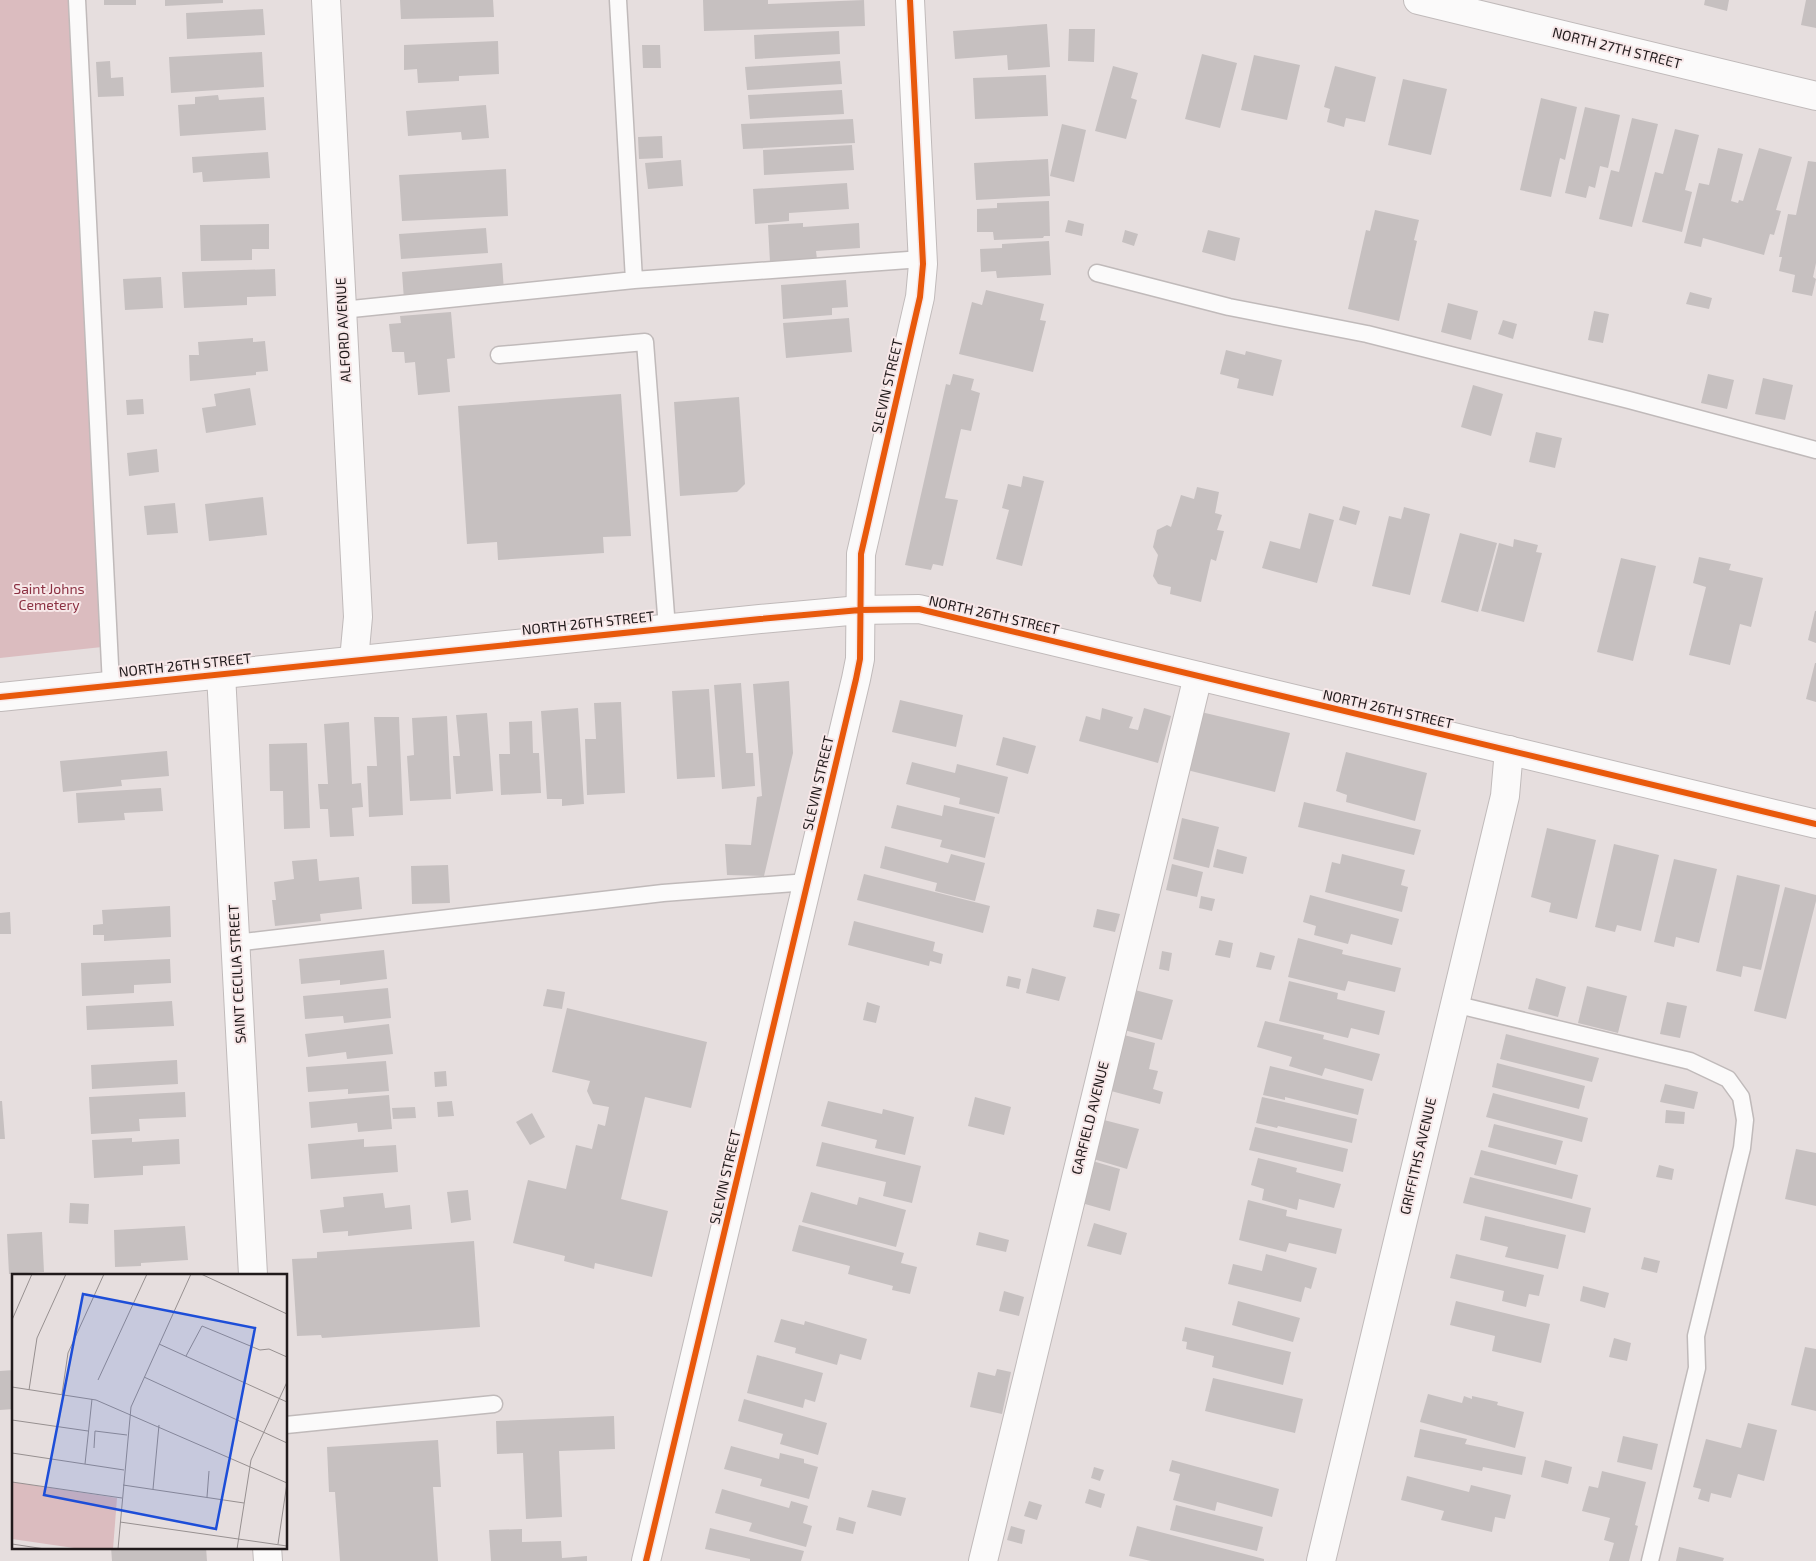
<svg xmlns="http://www.w3.org/2000/svg" width="1816" height="1561" viewBox="0 0 1816 1561" font-family="'Exo 2',sans-serif">
  <style>
    .green { fill: #dbbcbf }
    .building { fill: #c6c0c0 }
    .lines { fill: none; stroke-linecap: round; stroke-linejoin: round }
    .service-casing { stroke: #c0baba; stroke-width: 19 }
    .minor-casing { stroke: #c0baba; stroke-width: 30 }
    .tertiary-casing { stroke: #c0baba; stroke-width: 30 }
    .service { stroke: #fbfafa; stroke-width: 16 }
    .minor { stroke: #fbfafa; stroke-width: 28 }
    .tertiary { stroke: #fbfafa; stroke-width: 28 }
    .cycleway-casing { stroke: #f7e7e8; stroke-width: 9 }
    .cycleway { stroke: #e8590c; stroke-width: 6 }
    .labels { text-anchor: middle; stroke-width: 4; stroke-linejoin: round; paint-order: stroke }
    .street-label { font-size: 14px; fill: #201a1b; stroke: #f7e7e8 }
    .park-label { font-size: 14px; fill: #8b3042; stroke: #f7e7e8 }
    .inset-road { fill: none; stroke: #979090; stroke-width: 1 }
    .view { fill: #1d4ed8; fill-opacity: 0.15; stroke: #1d4ed8; stroke-width: 2.5 }
    .inset-edge { fill: none; stroke: #201a1b; stroke-width: 2.5 }
  </style>
  <rect width="100%" height="100%" fill="#e6dede"/>
  <!-- green -->
  <path class="green" d="M0,0H72L102,647L0,658Z"/>
  <!-- building -->
  <path class="building" d="M104,0H136V5H104Z
    M165,0H223V3L165,6Z
    M400,0H493L494,17L401,19Z
    M703,0H768V4L864,0L865,26L704,31Z
    M1705,0H1729L1727,11L1704,5Z
    M1806,0H1816V28L1801,25Z
    M263,9L265,35L187,39L186,13Z
    M1047,24L1050,67L1008,70L1007,55L955,59L953,31Z
    M1069,29H1095L1094,62L1068,61Z
    M839,31L840,54L755,59L754,35Z
    M498,41L499,74L459,76V81L418,83L417,69L404,70V45Z
    M642,45H660L661,68H643Z
    M262,52L264,87L171,93L169,57Z
    M1202,54L1237,63L1220,128L1185,119Z
    M1254,55L1300,65L1287,120L1241,110Z
    M110,61L111,78L123,77L124,96L98,97L96,62Z
    M840,61L842,84L747,90L745,67Z
    M1113,66L1138,73L1131,98L1137,100L1126,139L1095,131Z
    M1335,66L1376,77L1365,122L1346,118L1344,127L1327,122L1330,109L1324,107Z
    M1046,75L1048,116L975,119L973,78Z
    M1403,79L1447,89L1431,155L1388,145Z
    M842,90L844,114L750,119L748,95Z
    M218,95L219,100L264,97L266,130L180,136L178,105L195,104V97Z
    M1541,98L1577,107L1565,160L1560,158L1551,197L1520,190Z
    M486,105L489,138L462,140L461,132L408,136L406,111Z
    M1585,107L1620,115L1608,168L1600,166L1595,188L1589,186L1586,198L1565,193Z
    M1632,118L1658,124L1632,227L1599,219L1611,170L1619,172Z
    M853,119L855,143L743,149L741,124Z
    M1062,124L1086,130L1074,182L1050,176Z
    M1675,129L1699,135L1685,190L1692,192L1682,232L1642,222L1655,172L1663,174Z
    M662,136L663,158L639,159L638,137Z
    M852,145L854,170L764,175L763,150Z
    M1718,148L1743,154L1731,201L1738,203L1739,200L1743,201L1759,148L1792,157L1776,210L1781,211L1774,235L1770,234L1764,255L1703,238L1701,247L1684,243L1699,183L1709,185Z
    M268,152L270,178L203,182L202,172L193,173L192,157Z
    M1048,159L1050,196L976,200L974,163Z
    M681,160L683,186L648,189L645,163Z
    M1808,161L1816,162V263L1813,277L1816,279L1812,296L1792,292L1795,275L1779,271L1782,257H1779L1788,214L1796,215Z
    M506,169L508,216L402,221L399,175Z
    M847,183L849,209L789,213V221L755,224L753,189Z
    M1049,201L1050,236H1044L1043,238L994,240L993,232H977V209L997,208V203Z
    M1375,210L1419,220L1414,240L1417,241L1399,321L1348,309L1366,230L1370,231Z
    M1068,220L1084,224L1082,236L1065,232Z
    M803,223V227L859,223L860,248L816,251L817,259L770,262L768,225Z
    M269,224V249H252V260L201,261L200,225Z
    M486,228L488,253L401,259L399,234Z
    M1125,230L1138,234L1134,246L1122,242Z
    M1208,230L1240,238L1235,261L1202,252Z
    M1049,241L1051,275L997,278L996,271L981,272L980,249L1002,248V244Z
    M502,263L504,291L404,300L402,272Z
    M275,269L276,296L247,297V305L184,308L182,272Z
    M161,277L163,308L125,310L123,279Z
    M846,280L848,307L832,308V315L783,319L781,285Z
    M986,290L1044,304L1040,320L1046,321L1033,372L959,354L972,302L982,305Z
    M1690,292L1712,298L1709,309L1686,304Z
    M1448,303L1478,311L1471,340L1441,332Z
    M1594,311L1609,314L1603,343L1588,340Z
    M451,312L455,358L447,359L450,392L418,395L415,362L405,363L404,352H392L389,324L401,323L400,316Z
    M849,318L852,352L786,358L783,323Z
    M1503,320L1517,324L1513,339L1498,334Z
    M253,338V342L265,341L268,371L256,372V375L190,381L189,355H199L198,342Z
    M1226,350L1245,355L1246,351L1282,360L1273,396L1237,388L1239,379L1220,374Z
    M953,374L974,379L971,390L980,393L971,431L961,429L945,498L958,500L943,566L933,564L931,570L905,565L946,384L950,385Z
    M1708,374L1734,380L1727,409L1701,403Z
    M1763,378L1793,385L1785,420L1755,414Z
    M1473,385L1503,394L1491,436L1461,427Z
    M250,388L256,425L206,433L202,408L216,406L214,394Z
    M621,394L631,536L603,537L604,553L498,560L497,542L467,544L458,406Z
    M739,397L745,484L737,492L680,496L674,402Z
    M143,399L144,414L127,415L126,400Z
    M1536,432L1562,438L1555,468L1529,462Z
    M157,449L159,472L129,476L127,453Z
    M1023,476L1044,481L1022,566L996,559L1009,510L1002,508L1008,484L1021,487Z
    M1197,487L1219,492L1215,513L1222,515L1217,530L1224,531L1216,561L1211,559L1201,602L1170,594L1171,587L1158,584L1153,576L1158,555L1153,547L1157,530L1167,525L1171,527L1181,495L1194,499Z
    M263,497L267,535L209,541L205,504Z
    M175,503L178,533L147,535L144,506Z
    M1343,506L1360,511L1356,525L1339,520Z
    M1404,507L1430,514L1410,595L1372,586L1389,516L1401,519Z
    M1309,513L1334,520L1317,583L1262,568L1270,541L1300,549Z
    M1460,533L1497,543L1478,612L1441,602Z
    M1514,539L1538,545L1536,552L1542,553L1524,622L1481,611L1499,543L1513,547Z
    M1699,557L1731,564L1729,570L1763,578L1751,627L1740,624L1730,665L1689,655L1706,587L1693,583Z
    M1621,558L1656,566L1633,661L1597,652Z
    M1815,611H1816V643L1808,640Z
    M1815,663H1816V702L1806,699Z
    M789,681L793,753L764,876L727,875L725,844L751,845L757,797L762,796L753,684Z
    M741,683L746,753H753L755,786L722,789L714,685Z
    M709,689L715,777L677,779L672,691Z
    M900,700L963,715L956,747L892,732Z
    M621,702L625,793L587,795L585,739H596L594,703Z
    M578,708L584,804L562,806V799H547L541,711Z
    M1102,708L1133,717L1129,728L1138,730L1144,708L1171,716L1158,763L1079,741L1086,716L1100,720Z
    M1201,712L1290,733L1275,792L1187,770Z
    M487,713L493,791L456,794L453,756H460L456,715Z
    M447,716L451,799L410,801L407,756L414,755L412,718Z
    M374,717H399L403,815L369,817L367,766H377Z
    M532,721L533,753H539L541,793L501,795L499,754H510L509,722Z
    M349,722L352,784L361,783L363,807L352,808L354,836L330,837L328,809H320L318,784H328L324,724Z
    M1003,737L1036,746L1028,774L996,765Z
    M307,743L310,828L284,829L283,791H270L269,744Z
    M167,751L169,776L121,780L122,786L63,792L60,761Z
    M1346,752L1427,773L1415,821L1346,802L1347,795L1336,791Z
    M912,762L955,773L957,764L1008,777L999,814L959,804L960,798L906,784Z
    M161,788L163,811L124,813L125,820L78,823L76,793Z
    M1304,802L1421,830L1414,855L1298,827Z
    M897,805L942,816L944,805L995,817L985,858L940,847L942,840L891,828Z
    M1182,818L1219,827L1209,868L1173,859Z
    M1547,828L1596,840L1577,919L1549,912L1551,903L1531,897Z
    M1614,844L1659,855L1641,931L1617,925L1615,932L1595,927Z
    M885,846L948,863L951,854L985,863L975,901L935,891L937,883L880,868Z
    M1217,849L1247,857L1243,874L1213,867Z
    M1342,854L1405,870L1401,885L1408,887L1402,912L1325,892L1332,862L1340,864Z
    M317,859L319,881L359,877L362,909L320,914L321,921L275,926L272,900H276L274,882L294,879L292,861Z
    M1674,859L1717,869L1699,943L1676,937L1674,947L1654,942Z
    M1172,864L1203,872L1197,897L1166,890Z
    M448,865L450,903L412,904L411,866Z
    M864,874L990,906L983,933L857,900Z
    M1737,875L1780,885L1761,970L1743,966L1741,977L1716,971Z
    M1785,887L1816,895V901L1786,1019L1754,1011Z
    M1310,895L1399,919L1392,945L1351,934L1348,944L1314,935L1316,926L1303,922Z
    M1201,896L1215,899L1212,911L1199,908Z
    M170,906L171,937L104,941V935H93V925L103,924L102,910Z
    M1097,909L1120,914L1115,932L1093,927Z
    M10,912L11,934H0V913Z
    M854,921L935,942L933,951L943,954L941,964L930,961L929,966L848,945Z
    M1298,938L1343,950L1342,954L1401,968L1395,992L1348,981L1345,991L1288,977Z
    M1219,940L1233,943L1230,958L1215,955Z
    M384,950L387,979L340,985V980L301,984L299,959Z
    M1162,951L1172,953L1169,971L1159,969Z
    M1260,952L1275,956L1271,970L1256,967Z
    M170,959L171,983L134,985V993L82,996L81,963Z
    M1032,968L1066,977L1059,1001L1026,993Z
    M1008,976L1021,979L1019,989L1006,986Z
    M1536,978L1566,987L1558,1017L1528,1009Z
    M1289,981L1338,993L1337,999L1385,1011L1379,1035L1351,1028L1348,1038L1279,1021Z
    M1587,986L1627,996L1618,1033L1578,1023Z
    M388,988L391,1018L344,1023L343,1016L305,1019L303,996Z
    M547,989L565,992L562,1009L543,1006Z
    M1135,990L1173,1000L1162,1040L1124,1030Z
    M172,1001L174,1026L87,1030L86,1006Z
    M867,1002L880,1006L876,1023L863,1020Z
    M1667,1002L1687,1006L1680,1038L1660,1034Z
    M567,1008L707,1042L691,1108L645,1097L621,1199L668,1211L652,1277L595,1263L594,1269L564,1261L565,1256L513,1243L528,1180L566,1189L576,1145L592,1149L598,1124L605,1126L609,1107L593,1104L587,1091L590,1081L552,1072Z
    M1265,1021L1324,1035L1323,1039L1380,1054L1372,1081L1325,1068L1322,1076L1289,1066L1292,1057L1257,1047Z
    M389,1024L393,1054L347,1059L346,1052L308,1057L305,1034Z
    M1506,1034L1599,1058L1592,1082L1500,1059Z
    M1124,1035L1155,1043L1149,1069L1158,1071L1153,1089L1163,1092L1160,1104L1111,1091Z
    M177,1060L178,1084L92,1089L91,1065Z
    M386,1061L389,1091L348,1094V1089L308,1092L306,1067Z
    M1497,1063L1585,1086L1579,1109L1492,1087Z
    M1270,1066L1364,1089L1358,1115L1285,1097V1100L1263,1095Z
    M446,1071L447,1086L435,1087L434,1072Z
    M1665,1084L1698,1092L1694,1109L1660,1102Z
    M185,1092L186,1117L139,1119L140,1131L91,1134L89,1097Z
    M1493,1093L1588,1118L1582,1142L1486,1117Z
    M389,1095L392,1129L358,1132L357,1123L311,1128L309,1102Z
    M975,1097L1011,1107L1004,1135L968,1126Z
    M1262,1097L1357,1119L1352,1143L1278,1126L1277,1128L1256,1123Z
    M0,1101H2L5,1139H0Z
    M452,1101L454,1116L438,1117L437,1102Z
    M828,1101L882,1114L883,1109L914,1117L905,1155L875,1148L877,1140L821,1126Z
    M415,1107L416,1118L393,1119L392,1108Z
    M1666,1110L1685,1112L1684,1124L1665,1123Z
    M532,1113L545,1137L530,1145L516,1122Z
    M1100,1119L1139,1129L1127,1169L1090,1158Z
    M1494,1124L1563,1141L1556,1165L1488,1147Z
    M1255,1127L1348,1149L1343,1172L1249,1150Z
    M132,1138V1142L179,1139L180,1164L143,1166V1175L94,1178L92,1140Z
    M364,1139V1147L396,1145L398,1172L311,1179L308,1144Z
    M822,1142L921,1166L912,1203L883,1196L886,1182L816,1166Z
    M1796,1149L1816,1153V1206L1785,1199Z
    M1481,1150L1578,1175L1572,1199L1474,1175Z
    M1258,1158L1297,1168L1296,1172L1341,1184L1334,1208L1299,1199L1297,1210L1262,1200L1264,1189L1251,1185Z
    M1089,1160L1120,1169L1110,1211L1078,1202Z
    M1659,1165L1674,1169L1672,1180L1656,1177Z
    M1470,1177L1591,1208L1585,1233L1463,1203Z
    M468,1190L471,1220L451,1223L447,1192Z
    M811,1192L857,1205L859,1197L906,1210L896,1247L802,1222Z
    M383,1193L385,1208L410,1205L412,1229L348,1236V1231L323,1233L320,1210L344,1207L343,1197Z
    M1248,1200L1287,1210L1286,1216L1342,1229L1336,1254L1289,1243L1286,1252L1239,1240Z
    M70,1203L89,1204L88,1224L69,1223Z
    M1485,1216L1566,1235L1558,1269L1505,1257L1508,1247L1480,1240Z
    M1094,1223L1127,1233L1121,1255L1087,1246Z
    M799,1225L904,1253L901,1263L917,1267L910,1294L892,1290L893,1286L848,1274L850,1266L792,1251Z
    M185,1226L188,1260L141,1263V1266L115,1267L114,1230Z
    M42,1232L44,1272L9,1274L7,1234Z
    M979,1232L1009,1240L1006,1252L976,1245Z
    M474,1241L480,1327L322,1338L321,1335L297,1336L292,1259L317,1258V1252Z
    M1266,1254L1317,1268L1311,1289L1305,1287L1301,1302L1228,1284L1233,1264L1262,1271Z
    M1456,1254L1544,1275L1539,1296L1529,1294L1526,1307L1502,1301L1504,1291L1450,1278Z
    M1644,1257L1660,1261L1657,1273L1641,1269Z
    M1583,1286L1609,1293L1605,1308L1580,1301Z
    M1004,1291L1024,1297L1019,1316L999,1311Z
    M1238,1301L1300,1318L1293,1342L1232,1325Z
    M1456,1301L1550,1324L1541,1363L1492,1351L1495,1336L1450,1325Z
    M781,1319L804,1325L805,1321L867,1339L861,1360L840,1354L837,1365L795,1353L796,1348L774,1342Z
    M1185,1327L1291,1352L1283,1385L1212,1367L1214,1356L1186,1349L1187,1342L1182,1341Z
    M1614,1338L1631,1343L1627,1361L1609,1357Z
    M1805,1347L1816,1349V1411L1791,1405Z
    M757,1355L823,1373L815,1402L805,1399L803,1408L747,1393Z
    M997,1369L1011,1372L1002,1414L970,1407L978,1372L995,1376Z
    M14,1370V1409L0,1410V1371Z
    M1213,1378L1303,1399L1295,1433L1205,1411Z
    M1428,1394L1462,1403L1464,1396L1472,1399V1396L1498,1402L1497,1405L1524,1412L1515,1448L1420,1422Z
    M744,1399L827,1423L818,1455L780,1444L783,1434L738,1421Z
    M614,1416L615,1449L559,1451L562,1517L526,1519L523,1453L497,1454L496,1421Z
    M1748,1423L1777,1430L1764,1481L1738,1474L1731,1498L1711,1493L1709,1502L1698,1499L1701,1489L1693,1487L1706,1439L1741,1448Z
    M1420,1429L1467,1439L1465,1444L1526,1457L1522,1475L1483,1467L1482,1471L1414,1457Z
    M1623,1436L1658,1444L1652,1470L1617,1462Z
    M438,1440L441,1487H433L438,1561H340L335,1492H329L327,1447Z
    M731,1446L779,1459L780,1453L804,1459V1463L818,1467L809,1499L760,1486L762,1479L724,1469Z
    M1172,1460L1279,1489L1272,1517L1217,1502L1215,1511L1173,1500L1180,1474L1169,1471Z
    M1545,1460L1572,1467L1568,1484L1541,1477Z
    M1094,1467L1104,1470L1100,1481L1091,1478Z
    M1602,1471L1646,1482L1635,1525L1638,1526L1629,1561H1609L1614,1543L1604,1540L1610,1518L1582,1511L1589,1486L1598,1488Z
    M1407,1476L1469,1492L1471,1485L1511,1495L1505,1519L1495,1517L1492,1532L1441,1520L1444,1511L1401,1500Z
    M722,1489L789,1508L791,1501L808,1506L803,1523L812,1526L806,1547L749,1531L752,1523L715,1513Z
    M1089,1489L1105,1494L1101,1508L1085,1503Z
    M872,1490L906,1498L901,1516L867,1507Z
    M1029,1501L1042,1505L1037,1520L1024,1516Z
    M1176,1505L1263,1527L1257,1551L1170,1530Z
    M839,1517L856,1522L853,1534L836,1530Z
    M1011,1526L1025,1530L1022,1544L1007,1540Z
    M1137,1526L1264,1559V1561H1151L1129,1556Z
    M710,1528L804,1551L801,1561H750V1559L705,1549Z
    M522,1529V1542L561,1541L562,1558L587,1556V1561H491L489,1530Z
    M111,1547H206L207,1561H112Z
    M1679,1547L1724,1558L1723,1561H1676Z"/>
  <g class="lines">
    <!-- service casing -->
    <g class="service-casing">
      <path id="service" d="M77,0L111,685
        M618,0L634,280
        M1097,273L1229,307L1367,334L1629,400L1816,450
        M342,310L634,280L922,259
        M499,355L645,342L667,628
        M235,943L663,893L808,882
        M1454,1004L1690,1061L1728,1079L1741,1097L1745,1120L1742,1148L1696,1336L1697,1368L1650,1561
        M286,1425L494,1404"/>
    </g>
    <!-- minor casing -->
    <g class="minor-casing">
      <path id="minor" d="M326,0L358,617L354,660
        M1418,0L1816,96
        M221,674L253,1275
        M267,1547L268,1561
        M646,1561L856,679L860,659L861,554L920,297L923,264L910,0
        M983,1561L1198,676
        M1321,1561L1505,796L1509,750"/>
    </g>
    <!-- tertiary casing -->
    <g class="tertiary-casing">
      <path id="tertiary" d="M0,697L760,619L860,610L919,609L1816,824"/>
    </g>
    <!-- service -->
    <use href="#service" class="service"/>
    <!-- minor -->
    <use href="#minor" class="minor"/>
    <!-- tertiary -->
    <use href="#tertiary" class="tertiary"/>
    <!-- cycleway casing -->
    <g class="cycleway-casing">
      <path id="cycleway" d="M0,697L760,619L860,610L919,609L1816,824
        M646,1561L856,679L860,659L861,554L920,297L923,264L910,0"/>
    </g>
    <!-- cycleway -->
    <use href="#cycleway" class="cycleway"/>
  </g>
  <g class="labels">
    <!-- street labels -->
    <g class="street-label">
      <text transform="translate(1617 48) rotate(14)" y="5">NORTH 27TH STREET</text>
      <text transform="translate(343 330) rotate(-93)" y="5">ALFORD AVENUE</text>
      <text transform="translate(887 386) rotate(-77)" y="5">SLEVIN STREET</text>
      <text transform="translate(994 615) rotate(13)" y="5">NORTH 26TH STREET</text>
      <text transform="translate(588 623) rotate(-6)" y="5">NORTH 26TH STREET</text>
      <text transform="translate(185 665) rotate(-6)" y="5">NORTH 26TH STREET</text>
      <text transform="translate(1388 709) rotate(13)" y="5">NORTH 26TH STREET</text>
      <text transform="translate(818 783) rotate(-77)" y="5">SLEVIN STREET</text>
      <text transform="translate(237 974) rotate(-93)" y="5">SAINT CECILIA STREET</text>
      <text transform="translate(1090 1118) rotate(-76)" y="5">GARFIELD AVENUE</text>
      <text transform="translate(1418 1156) rotate(-77)" y="5">GRIFFITHS AVENUE</text>
      <text transform="translate(725 1177) rotate(-77)" y="5">SLEVIN STREET</text>
    </g>
    <!-- park labels -->
    <g class="park-label">
      <text x="49" y="594">Saint Johns<tspan x="49" dy="16">Cemetery</tspan></text>
    </g>
  </g>
  <!-- overview -->
  <g transform="translate(12 1274)">
    <rect width="275" height="275" fill="#e6dede"/>
    <path d="M0,208L105,224L101,275H69L0,265Z" fill="#dbbcbf"/>
    <path class="inset-road" d="M189,0L275,40M0,46L20,0M147,70L275,128M174,82L190,52L248,76L257,75L275,83M132,103L275,169M86,106L135,0M0,113L84,126L275,209M17,116L25,64L54,0M50,120L56,79L92,0M0,146L76,157M82,174L83,157L115,161M0,179L112,196M73,190L80,125M0,208L110,224M111,211L232,229M141,215L147,151M195,223L197,197M108,248L275,272M0,270L33,275M266,270L275,209M106,275L119,133L179,0M225,275L239,186L275,108"/>
    <path class="view" d="M71,20L243,54L204,255L32,221Z"/>
    <rect width="275" height="275" class="inset-edge"/>
  </g>
</svg>
